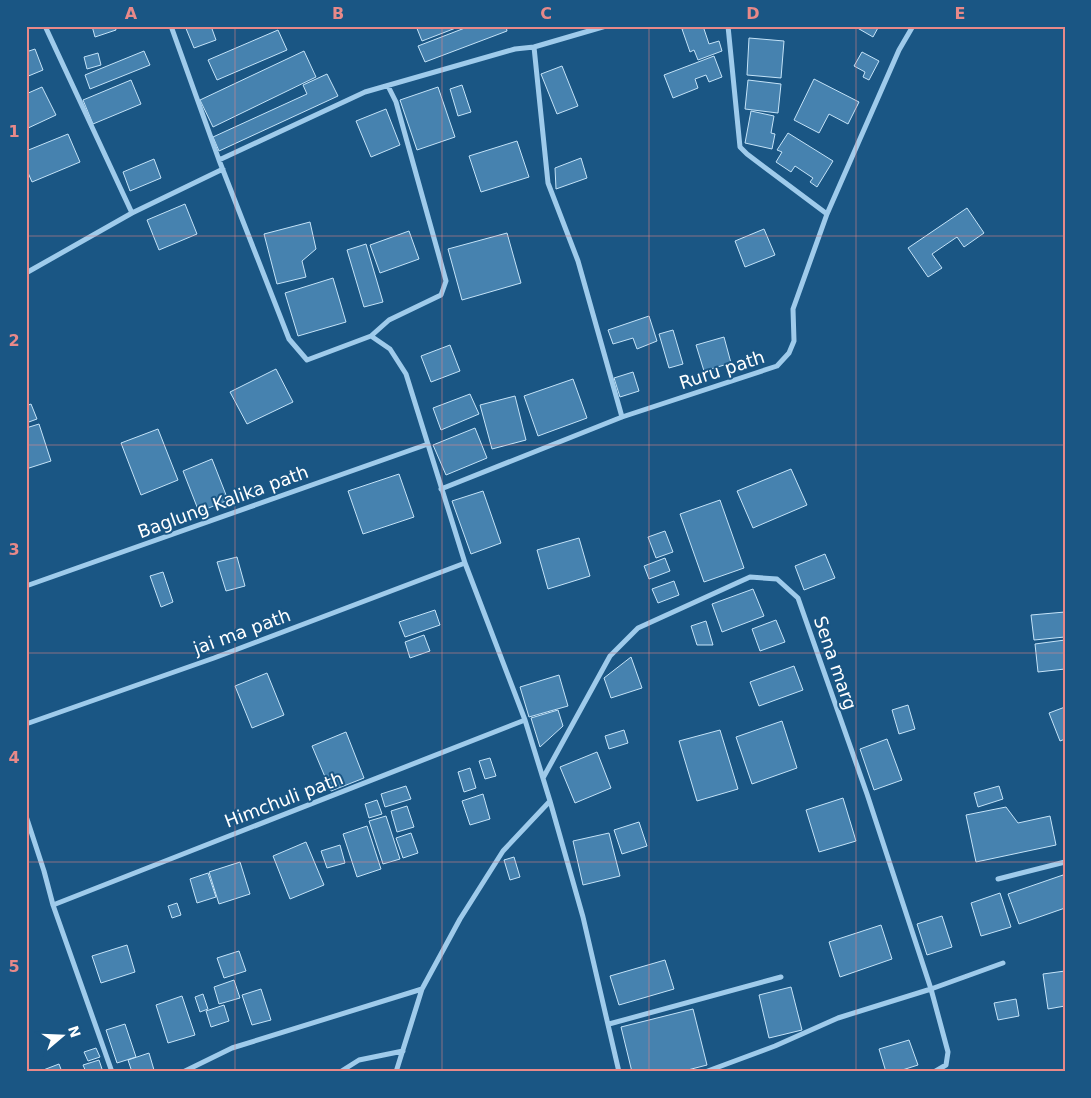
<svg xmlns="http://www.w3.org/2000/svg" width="1091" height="1098" viewBox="0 0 1091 1098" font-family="'DejaVu Sans',sans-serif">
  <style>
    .building { fill: #4682af; stroke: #c4e3f8 }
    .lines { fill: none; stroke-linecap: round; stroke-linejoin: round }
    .street { stroke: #9fcbeb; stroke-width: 5 }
    .grid { fill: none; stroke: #e88989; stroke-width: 1; stroke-opacity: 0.55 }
    .labels { text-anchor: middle; stroke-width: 4; stroke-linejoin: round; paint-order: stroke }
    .street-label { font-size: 18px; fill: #fff; stroke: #1a5684 }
    .neatline { fill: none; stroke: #e88989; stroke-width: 2 }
    .grid-label { font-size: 16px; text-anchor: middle; font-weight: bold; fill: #e88989 }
  </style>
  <rect width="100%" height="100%" fill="#1a5684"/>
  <!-- building -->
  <path class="building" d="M92,26H115L116,30L95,37Z
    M185,26H211L216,40L194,48Z
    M416,26H461L422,41Z
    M470,26H506L507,31L425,62L418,46Z
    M685,26H703L709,44L719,41L722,51L698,60L694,50L690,52L682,29L686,28Z
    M854,26H879L873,37Z
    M278,30L287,50L217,80L208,60Z
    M749,38L784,41L781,78L747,75Z
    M35,49L43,70L26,77V52Z
    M144,51L150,65L90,89L85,75Z
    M304,51L316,77L213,127L200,100Z
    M862,52L879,61L869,80L863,77L865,72L854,66Z
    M98,53L101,65L87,69L84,57Z
    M714,56L722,77L709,82L706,75L695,79L698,88L673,98L664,75Z
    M562,66L578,106L557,114L541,74Z
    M327,74L338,96L219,151L213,137L307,94L303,85Z
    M814,79L859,102L848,124L829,114L819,133L794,120Z
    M131,80L141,104L93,124L83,100Z
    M748,80L781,84L778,113L745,109Z
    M462,85L471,112L458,116L450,89Z
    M42,87L56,115L26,129V94Z
    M438,87L455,137L417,150L400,100Z
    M386,109L400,145L371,157L356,121Z
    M751,111L774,116L771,133L775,134L772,149L745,143Z
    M788,133L833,161L817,187L810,182L813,178L795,166L791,172L776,162L782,152L777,150Z
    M68,134L80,162L32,182L26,168V151Z
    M517,141L529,177L481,192L469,156Z
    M581,158L587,178L556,189L555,168Z
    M154,159L161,178L130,191L123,172Z
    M185,204L197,234L159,250L147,220Z
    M967,208L984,233L964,247L957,237L932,254L942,268L928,277L908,248Z
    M310,222L316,249L302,261L306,277L277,284L264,234Z
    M764,229L775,255L745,267L735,241Z
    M409,231L419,259L380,273L370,245Z
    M507,233L521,283L462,300L448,249Z
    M366,244L383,302L364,307L347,250Z
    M333,278L346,322L298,336L285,293Z
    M649,316L657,341L637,349L633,338L613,344L608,330Z
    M673,330L683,364L669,368L659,334Z
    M724,337L731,363L704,371L696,345Z
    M450,345L460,371L431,382L421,356Z
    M276,369L293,402L247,424L230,392Z
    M633,372L639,391L620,397L614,378Z
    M573,379L587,418L538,436L524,396Z
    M470,394L479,414L441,430L433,408Z
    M515,396L526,440L492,449L480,405Z
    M31,404L37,419L26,423V406Z
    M39,424L51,461L26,469V428Z
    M475,428L487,458L446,475L433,445Z
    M158,429L178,480L141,495L121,443Z
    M212,459L228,500L199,512L183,471Z
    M791,469L807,505L753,528L737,491Z
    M399,474L414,517L363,534L348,491Z
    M483,491L501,543L471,554L452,501Z
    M720,500L744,568L704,582L680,514Z
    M665,531L673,552L656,558L648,537Z
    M579,538L590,576L548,589L537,550Z
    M825,554L835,578L804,590L795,566Z
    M237,557L245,586L226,591L217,562Z
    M665,558L670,571L649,579L644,566Z
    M163,572L173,602L161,607L150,576Z
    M674,581L679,595L658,603L652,589Z
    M753,589L764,616L722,632L712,604Z
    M435,610L440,625L405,637L399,622Z
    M1065,612V637L1034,640L1031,615Z
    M776,620L785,642L760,651L752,629Z
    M706,621L713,645H697L691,626Z
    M424,635L430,651L410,658L405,642Z
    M1065,640V669L1038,672L1035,644Z
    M631,657L642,688L611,698L604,678Z
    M794,666L803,690L759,706L750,682Z
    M267,673L284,715L252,728L235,686Z
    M559,675L568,706L529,717L520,687Z
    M908,705L915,729L899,734L892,710Z
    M1065,707V739L1060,741L1049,713Z
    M558,710L563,726L540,747L531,718Z
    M782,721L797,768L752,784L736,737Z
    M624,730L628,743L609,749L605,736Z
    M720,730L738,789L697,801L679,741Z
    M346,732L364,778L331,791L312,746Z
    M887,739L902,780L874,790L860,749Z
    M597,752L611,788L575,803L560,767Z
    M490,758L496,776L485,779L479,761Z
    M470,768L476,788L464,792L458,772Z
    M406,786L411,799L385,807L381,794Z
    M999,786L1003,799L978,807L974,793Z
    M483,794L490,819L470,825L462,801Z
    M843,798L856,841L819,852L806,810Z
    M377,800L382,814L369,818L365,804Z
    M407,806L414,827L397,832L391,811Z
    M1006,807L1018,823L1050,816L1056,845L976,862L966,815Z
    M386,816L400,859L383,864L369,821Z
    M639,822L647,846L622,854L614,830Z
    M367,826L381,869L357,877L343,834Z
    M411,833L418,853L403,858L396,838Z
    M609,833L620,876L583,885L573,841Z
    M306,842L324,885L290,899L273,856Z
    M340,845L345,863L327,868L321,851Z
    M514,857L520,877L510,880L504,860Z
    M240,862L250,894L219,904L209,872Z
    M208,873L216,897L197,903L190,879Z
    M1063,875L1065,880V908L1019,924L1008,894Z
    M1000,893L1011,927L981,936L971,903Z
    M177,903L181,915L172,918L168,906Z
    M942,916L952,947L927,955L917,924Z
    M881,925L892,959L840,977L829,942Z
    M127,945L135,972L101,983L92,956Z
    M239,951L246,971L224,978L217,958Z
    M665,960L674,989L619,1005L610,976Z
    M1065,971V1006L1048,1009L1043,974Z
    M234,980L240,998L219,1004L214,987Z
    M791,987L802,1030L769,1038L759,995Z
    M261,989L271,1020L252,1025L242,995Z
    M203,994L208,1009L200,1012L195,997Z
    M182,996L195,1035L168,1043L156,1005Z
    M1016,999L1019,1016L998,1020L994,1003Z
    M224,1005L229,1021L211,1027L206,1011Z
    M693,1009L707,1065L680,1072H632L621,1027Z
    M125,1024L136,1057L117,1063L106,1030Z
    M909,1040L918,1065L896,1072H886L879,1049Z
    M96,1048L100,1057L88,1061L84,1052Z
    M149,1053L154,1070L132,1072L128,1060Z
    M99,1060L103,1072H86L83,1065Z
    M59,1064L62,1072H38Z"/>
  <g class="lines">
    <!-- street -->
    <path class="street" d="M45,26L132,213L223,169
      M171,26L219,160L289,339L307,360L371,336L390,349L406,374L465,563L525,720L550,801L583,917L619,1072
      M728,26L740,147L747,154L827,214
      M534,47L548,183L578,261L622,417
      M219,160L365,92L515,49L534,47L606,26
      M26,273L132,213
      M371,336L389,320L441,295L446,281L396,102L388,86
      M441,489L622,417L777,366L789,353L794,341L793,309L827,214L899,50L913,26
      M26,586L428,444
      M26,724L214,658L465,563
      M543,778L610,656L638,628L750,577L777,579L798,598L867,794L931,989L948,1052L946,1065L934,1072
      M26,816L44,871L53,905L112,1072
      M998,879L1065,862
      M53,905L525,720
      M609,1024L781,977
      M183,1072L232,1048L422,989L460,919L503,851L550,801
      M340,1072L359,1060L403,1051
      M396,1072L422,989
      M705,1072L775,1046L838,1018L931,989L1003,963"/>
  </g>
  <!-- grid -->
  <path class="grid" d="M235,26V1072M442,26V1072M649,26V1072M856,26V1072M26,236H1065M26,445H1065M26,653H1065M26,862H1065"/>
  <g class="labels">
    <!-- street labels -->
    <g class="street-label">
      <text transform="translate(722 370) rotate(-18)" y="6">Ruru path</text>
      <text transform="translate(223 502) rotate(-20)" y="6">Baglung Kalika path</text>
      <text transform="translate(242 632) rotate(-20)" y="6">jai ma path</text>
      <text transform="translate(835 663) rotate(71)" y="6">Sena marg</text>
      <text transform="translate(284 800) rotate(-21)" y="6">Himchuli path</text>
    </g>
  </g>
  <!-- border -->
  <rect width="1091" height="1098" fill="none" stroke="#1a5684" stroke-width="55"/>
  <!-- north arrow -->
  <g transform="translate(62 1036) rotate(71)" stroke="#1a5684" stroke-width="4" paint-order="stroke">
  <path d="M0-4L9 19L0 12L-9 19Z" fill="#ffffff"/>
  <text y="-8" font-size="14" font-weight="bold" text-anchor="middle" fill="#ffffff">N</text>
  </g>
  <rect x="28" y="28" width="1036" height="1042" class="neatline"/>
  <g class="grid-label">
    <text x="131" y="19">A</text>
    <text x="338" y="19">B</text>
    <text x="546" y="19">C</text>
    <text x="753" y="19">D</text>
    <text x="960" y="19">E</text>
    <text x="14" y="137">1</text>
    <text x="14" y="346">2</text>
    <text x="14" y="555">3</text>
    <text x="14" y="763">4</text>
    <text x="14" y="972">5</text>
  </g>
</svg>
